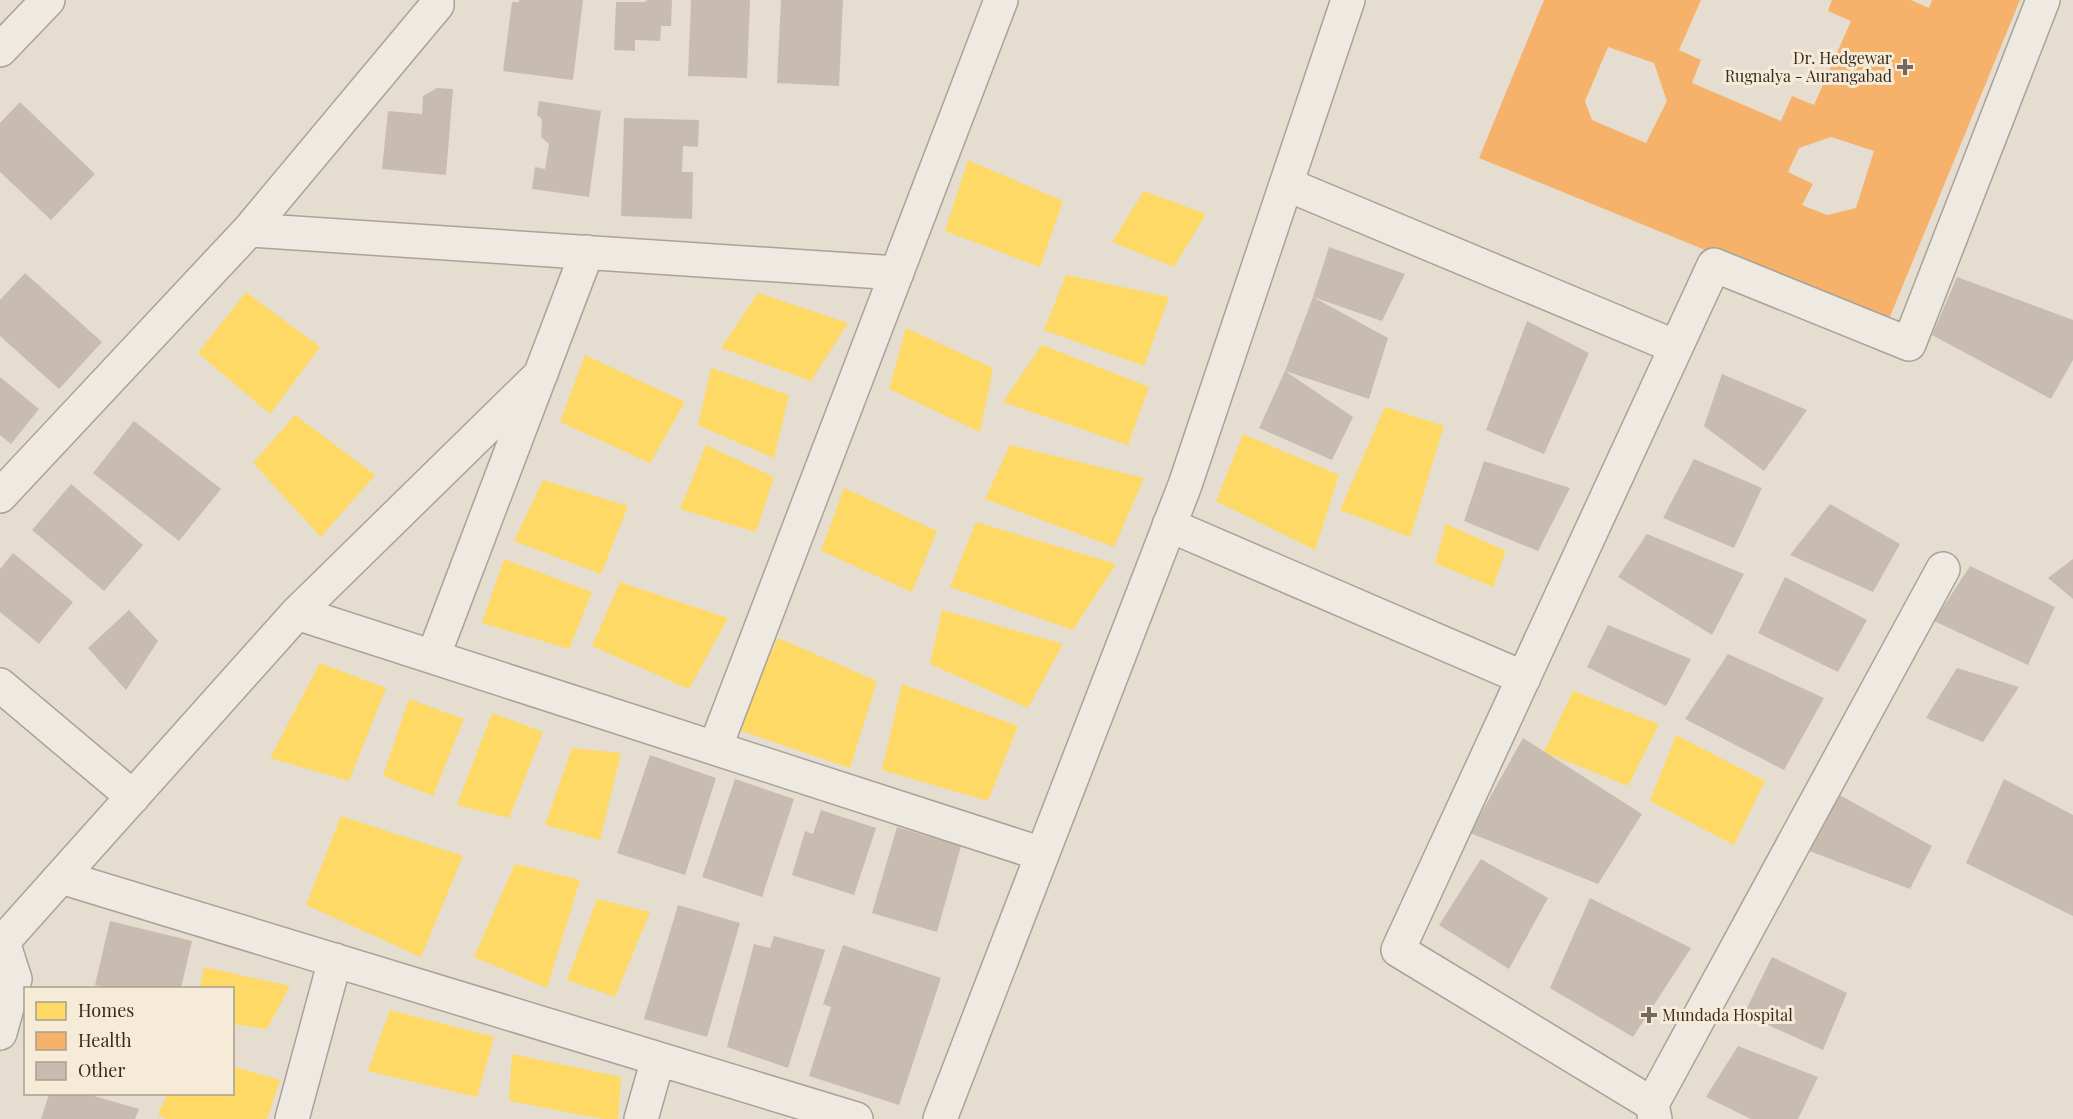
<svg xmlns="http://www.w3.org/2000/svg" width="2073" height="1119" viewBox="0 0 2073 1119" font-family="'Playfair Display',serif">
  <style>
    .homes { fill: #ffd966 }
    .health { fill: #f6b26b; fill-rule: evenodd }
    .building { fill: #c8bcb1 }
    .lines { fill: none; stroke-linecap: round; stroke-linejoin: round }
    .street-casing { stroke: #aaa298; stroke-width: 36 }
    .street { stroke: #eee9e1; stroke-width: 33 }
    .poi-dot { fill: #75695e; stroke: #f5ebd7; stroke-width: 2 }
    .labels { text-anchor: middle; stroke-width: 6; stroke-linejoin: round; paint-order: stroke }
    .poi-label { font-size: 16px; fill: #392b20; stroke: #f5ebd7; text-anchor: end }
  </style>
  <rect width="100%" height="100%" fill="#e5ddd0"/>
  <!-- homes -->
  <path class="homes" d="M968,160L1063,201L1040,267L945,231Z
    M1144,191L1206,214L1174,267L1112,242Z
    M1066,275L1169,297L1144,366L1044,330Z
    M246,292L320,347L270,414L198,353Z
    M758,293L848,323L811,381L721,348Z
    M906,328L993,368L980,432L889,389Z
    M1042,345L1149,387L1128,445L1003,402Z
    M585,355L685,402L650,463L560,422Z
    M711,368L789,395L774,458L698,425Z
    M1385,407L1444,426L1410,537L1340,510Z
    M295,415L375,475L321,537L253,463Z
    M1243,434L1339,475L1315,550L1216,501Z
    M706,445L774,477L756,532L680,509Z
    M1010,445L1144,478L1114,547L985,499Z
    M543,480L628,506L601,574L514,541Z
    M844,488L937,531L912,592L821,551Z
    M976,522L1116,564L1073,630L950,587Z
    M1446,524L1506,551L1493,587L1435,563Z
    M504,559L592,592L569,649L482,623Z
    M620,582L728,618L689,689L592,646Z
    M942,610L1063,644L1028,708L930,664Z
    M778,638L877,681L850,768L736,729Z
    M320,663L386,688L349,781L270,758Z
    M902,684L1018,726L988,801L882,770Z
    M1573,691L1659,724L1628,786L1544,752Z
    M409,699L464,719L433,796L383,776Z
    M492,713L543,732L509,818L457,805Z
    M1676,735L1765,781L1734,845L1650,801Z
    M572,748L621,753L600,840L545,825Z
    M341,816L463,856L421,957L306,905Z
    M515,864L580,880L547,988L474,957Z
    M597,899L650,912L615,997L567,980Z
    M204,967L290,986L267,1029L232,1024V988H200Z
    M390,1010L494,1037L477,1097L368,1071Z
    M512,1054L621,1077L618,1119H602L509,1101Z
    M232,1066L280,1080L267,1119H168L158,1116L167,1094H232Z"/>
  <!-- health -->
  <path class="health" d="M1544,0H1701L1679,50L1701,60L1692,83L1781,121L1792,96L1814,105L1851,21L1828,11L1832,0H1911L1929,8L1932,0H2020L1887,324L1479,158ZM1608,47L1654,63L1667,101L1646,143L1592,120L1585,101ZM1831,137L1874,151L1856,208L1827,215L1802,205L1813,184L1788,172L1799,148Z"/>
  <!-- building -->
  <path class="building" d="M519,0H583L573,80L503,71L512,2H519Z
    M647,0H672L671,26H661L660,41L635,40V51L614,50L616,2H645Z
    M691,0H750L747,78L688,76Z
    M781,0H843L839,86L777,83Z
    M437,88L453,89L446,175L382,169L388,111L422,114L423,96Z
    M539,101L601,111L589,197L532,189L535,167L545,169L549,144L541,137L542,119L537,115Z
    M20,102L95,174L51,220L0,172V123Z
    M624,118L699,120L698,147L683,146L682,172H693L692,219L621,216Z
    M1329,247L1405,274L1382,321L1313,297Z
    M25,273L102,342L59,389L0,336V300Z
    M1957,277L2073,320V360L2051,399L1932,335Z
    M1313,297L1388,338L1369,399L1285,371L1353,417L1332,460L1259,428L1285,371Z
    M1527,321L1589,353L1544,454L1486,430Z
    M1722,374L1807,410L1764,471L1704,426Z
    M0,377L39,409L11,444L0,435Z
    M134,421L221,489L179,541L93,473Z
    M1694,459L1762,488L1734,548L1663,518Z
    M1484,461L1570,488L1538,551L1464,521Z
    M71,484L143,545L104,591L32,530Z
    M1830,504L1900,544L1873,592L1790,555Z
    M1647,534L1744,574L1712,635L1618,577Z
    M13,553L73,602L39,644L0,612V569Z
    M2073,559V599L2048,578Z
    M1970,566L2055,607L2028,665L1934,621Z
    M1785,577L1867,620L1838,672L1758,633Z
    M129,610L158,641L126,690L88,648Z
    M1608,625L1691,659L1666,706L1587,667Z
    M1728,654L1824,698L1784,770L1685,719Z
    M1957,668L2019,687L1983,742L1926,718Z
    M1523,738L1642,814L1598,884L1470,833Z
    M650,755L716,778L685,875L617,853Z
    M735,779L794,799L762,897L702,877Z
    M2004,779L2073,815V916L1966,863Z
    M1836,793L1932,846L1910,889L1809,851Z
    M821,810L876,828L854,895L792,875L805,831L813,834Z
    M897,827L961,846L937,932L872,913Z
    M1481,859L1548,898L1509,969L1439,925Z
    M1590,898L1691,948L1633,1037L1550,988Z
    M678,905L740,923L707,1037L644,1019Z
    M110,921L192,941L181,988H109L95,985Z
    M774,936L825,950L788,1068L727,1047L754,944L770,948Z
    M843,945L941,978L899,1105L809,1076L831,1007L823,1004Z
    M1772,957L1847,993L1823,1050L1744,1014Z
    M1738,1046L1818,1077L1798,1119H1751L1706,1097Z
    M49,1094H87L139,1109L135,1119H41Z"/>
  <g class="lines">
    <!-- street casing -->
    <g class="street-casing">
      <path id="street" d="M0,50L48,0
        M1286,184L1676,347
        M249,230L897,273
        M0,496L249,230L437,5V0
        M1169,525L1524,678
        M297,613L1042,854
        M433,657L587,252
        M0,685L133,797
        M715,748L1001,0
        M61,877L856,1119
        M0,939L3,942L15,979L0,1033
        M0,945L297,613L541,374
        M1652,1104L1398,950L1714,265L1909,344L2043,0
        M292,1119L335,960
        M641,1119L658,1059
        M940,1119L1185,485L1348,0
        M1655,1119L1652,1104L1943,569"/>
    </g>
    <!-- street -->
    <use href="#street" class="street"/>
  </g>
  <!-- markers -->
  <g class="poi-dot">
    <path d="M1902 58h6v6h6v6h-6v6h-6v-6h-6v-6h6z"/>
    <path d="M1646 1006h6v6h6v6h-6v6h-6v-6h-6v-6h6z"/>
  </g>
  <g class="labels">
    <!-- poi labels -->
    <g class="poi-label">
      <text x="1892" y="64">Dr. Hedgewar<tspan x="1892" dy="18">Rugnalya - Aurangabad</tspan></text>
      <text x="1662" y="1021" text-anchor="start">Mundada Hospital</text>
    </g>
  </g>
  <!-- legend -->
  <rect x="24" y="987" width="210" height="108" fill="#f5ebd7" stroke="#aa9e8e" stroke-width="1.5"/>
  <rect x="36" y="1002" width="30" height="18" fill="#ffd966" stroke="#aa9e8e" stroke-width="1.5"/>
  <text x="78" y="1017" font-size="18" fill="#392b20">Homes</text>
  <rect x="36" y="1032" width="30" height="18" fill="#f6b26b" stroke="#aa9e8e" stroke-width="1.5"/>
  <text x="78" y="1047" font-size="18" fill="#392b20">Health</text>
  <rect x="36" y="1062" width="30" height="18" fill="#c8bcb1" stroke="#aa9e8e" stroke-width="1.5"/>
  <text x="78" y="1077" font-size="18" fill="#392b20">Other</text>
</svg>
